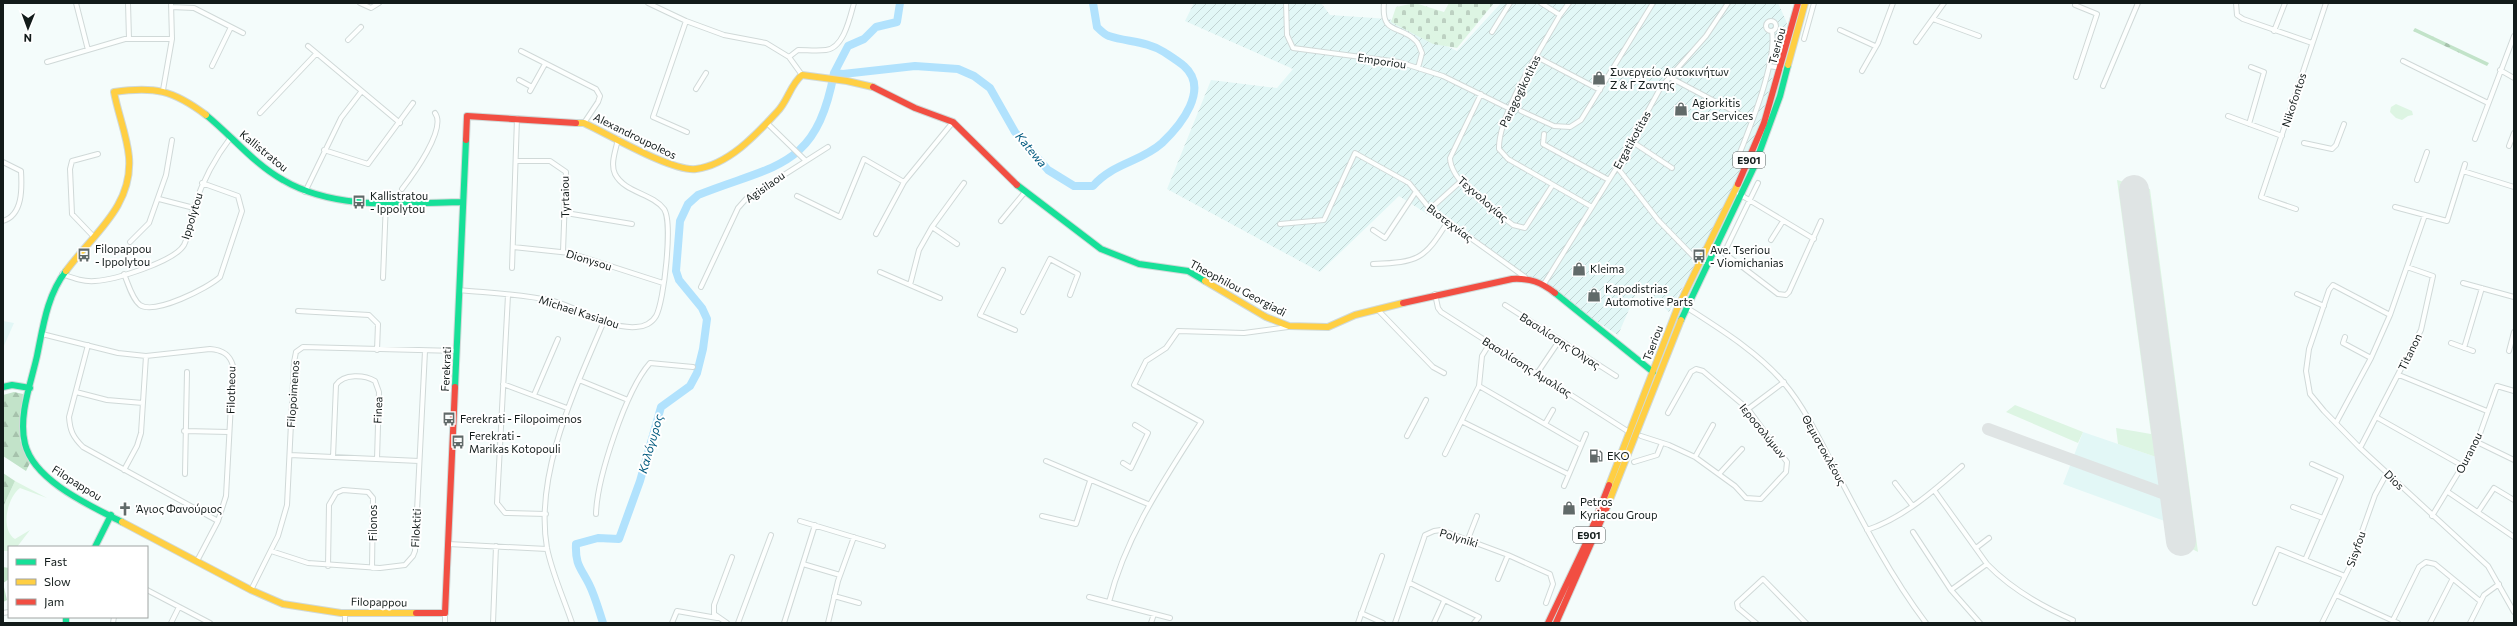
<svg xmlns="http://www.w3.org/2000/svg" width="2517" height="626" viewBox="0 0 2517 626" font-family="Commissioner,sans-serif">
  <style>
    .built { fill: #e2f7f6 }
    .industrial { fill: url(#industrial-furrows) }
    .green { fill: #ddf5e3 }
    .forest { fill: url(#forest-firs) }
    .cemetery { fill: url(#cemetery-stones) }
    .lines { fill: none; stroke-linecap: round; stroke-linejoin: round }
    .river { stroke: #b1e2fd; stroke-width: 8 }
    .taxiway { stroke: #dfe4e4; stroke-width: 12 }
    .runway { stroke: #dfe4e4; stroke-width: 30 }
    .street-casing { stroke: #d0d9d8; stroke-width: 6 }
    .fast-casing { stroke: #d0d9d8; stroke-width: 8 }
    .slow-casing { stroke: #d0d9d8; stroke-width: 8 }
    .jam-casing { stroke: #d0d9d8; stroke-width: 8 }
    .street { stroke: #fdfffe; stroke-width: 4 }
    .fast { stroke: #16e098; stroke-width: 6 }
    .slow { stroke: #ffcf43; stroke-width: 6 }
    .jam { stroke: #f24e42; stroke-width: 6 }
    .labels { text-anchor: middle; stroke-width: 4; stroke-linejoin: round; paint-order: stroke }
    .shield { fill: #fff; stroke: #595f5f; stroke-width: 1 }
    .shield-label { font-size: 10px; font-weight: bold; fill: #121b1a }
    .street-label { font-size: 11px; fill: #121b1a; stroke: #fff }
    .poi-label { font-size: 11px; fill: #121b1a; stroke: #fff; text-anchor: start }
    .water-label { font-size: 12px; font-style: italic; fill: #00597e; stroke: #fff }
  </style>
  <defs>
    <pattern id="industrial-furrows" width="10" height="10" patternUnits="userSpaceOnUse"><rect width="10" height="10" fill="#e2f7f6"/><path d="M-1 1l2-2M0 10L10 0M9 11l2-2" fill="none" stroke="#c1d3d2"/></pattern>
    <pattern id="forest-firs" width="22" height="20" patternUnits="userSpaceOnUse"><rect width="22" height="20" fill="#c2e3c9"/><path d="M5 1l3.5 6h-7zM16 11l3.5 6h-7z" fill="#a6c2ac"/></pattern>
    <pattern id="cemetery-stones" width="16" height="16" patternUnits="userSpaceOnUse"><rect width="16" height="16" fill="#ddf5e3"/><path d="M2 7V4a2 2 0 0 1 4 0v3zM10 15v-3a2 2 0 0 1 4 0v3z" fill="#bdd1c2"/></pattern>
  </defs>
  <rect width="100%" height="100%" fill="#f4fcfb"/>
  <!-- built -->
  <path class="built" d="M3,321L14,323L3,348Z
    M2083,432L2162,459L2170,523L2063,484Z"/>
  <!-- industrial -->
  <path class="industrial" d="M1194,3H1321L1330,15L1389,19L1457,51L1501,3H1778L1787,23L1755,141L1721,216L1669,312L1640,284L1618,335L1399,196L1320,272L1167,189L1211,80L1277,88L1293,69L1185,21Z"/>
  <!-- green -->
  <path class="green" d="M2396,104L2412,111L2413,115L2408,116L2402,120L2396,118L2390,112L2391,107Z
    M2117,180L2150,189L2198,552L2190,548L2141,188L2125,184L2162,459L2118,444L2116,428L2151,434Z
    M2015,405L2083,432L2078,443L2006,412Z
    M15,481L47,498L20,488C7,498 0,529 15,539L30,530L17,547H9V551H3V507Z"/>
  <!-- forest -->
  <path class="forest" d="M2415,28L2489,63L2487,66L2413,31Z
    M14,392L23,394L20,440L30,463L26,471L3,456V395Z
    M3,473L15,481L3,507Z
    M3,567L9,568V579L3,583L7,600L3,602Z"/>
  <!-- cemetery -->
  <path class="cemetery" d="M1415,3L1444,12L1449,3H1494L1457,48L1433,44L1391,22L1396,7Z"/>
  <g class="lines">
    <!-- river -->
    <path class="river" d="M834,73L848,46L864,39L876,27L897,22L900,3
      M603,623C599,611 595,596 589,584C581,568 575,565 576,544L598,538L619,539L640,481L661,407L690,386L697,373L703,349L707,319L702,308L679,280L676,271L680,221L688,204L698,195C775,164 816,170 834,73L843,74L915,66L958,69L974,76L990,88L1015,132L1048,170L1074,186H1093C1113,163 1141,162 1162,143C1181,125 1210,89 1184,66C1178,61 1170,56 1164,52C1147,41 1127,42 1109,36C1105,35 1100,30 1097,27L1093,3"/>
    <!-- taxiway -->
    <path class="taxiway" d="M1988,429L2168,495
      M2174,484L2168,495L2177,509"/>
    <!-- runway -->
    <path class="runway" d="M2134,190L2181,541"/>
    <!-- street casing -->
    <g class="street-casing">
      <path id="street" d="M76,3L88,50
        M128,3L129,39
        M360,3L371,8L379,3
        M648,3L686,21L724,35L766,43L789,57
        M1286,3L1287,35L1293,48L1399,62L1443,76L1510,109
        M1384,3C1381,36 1400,24 1416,41C1419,44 1420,49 1422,53L1418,68
        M1541,3L1560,15
        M1569,3L1560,15C1542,47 1498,114 1499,149L1508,159L1592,207
        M2236,3L2237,15L2243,19L2312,43
        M2075,5L2097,14L2076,77
        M171,7L194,8L243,33
        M1933,19L1979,36
        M686,21L653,117L687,132
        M1766 26a5 5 0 1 1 10 0a5 5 0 1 1-10 0Z
        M1840,30L1875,46
        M2274,31L2285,3
        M1492,32L1510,3
        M1804,39L1814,3
        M348,40L361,27
        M1916,42L1944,3
        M308,46L400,123
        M521,51L596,89L600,96L598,102L584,123
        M1537,57L1600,90
        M2403,61L2488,103
        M47,62L125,39H172
        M212,66L231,27
        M1769,66L1781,68
        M2500,70L2514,78
        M1862,71L1878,43L1893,3
        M802,75L789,57L798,50C807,50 817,51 826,50C844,48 850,17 854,3
        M1669,77L1752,121
        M519,80L532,87
        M2103,86L2138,3
        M696,89L706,73
        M163,90L172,39L171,3
        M530,91L545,64
        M1481,94L1450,158C1451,184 1494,210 1513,225L1525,228L1552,186
        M1521,111L1554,126L1570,127L1581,120L1653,3
        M260,113L316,54
        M2228,116L2282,136
        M767,123L805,160
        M2249,124L2264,72L2251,67
        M1544,134L1543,144L1609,180
        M2475,139L2514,36
        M1631,141L1672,168
        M2304,143L2332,149L2336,145L2344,124
        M2509,146L2514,133
        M324,150L368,164L413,103
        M1737,160L1748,164
        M516,161H550L566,172L563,251
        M3,162L21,171C22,188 23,215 3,221
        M1735,165C1748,132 1777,64 1772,31
        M1617,167L1658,220L1693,256
        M2463,171L2514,187
        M2417,180L2427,152
        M1758,183L1724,253L1778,294L1786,295L1789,292L1821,221
        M402,189C412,176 447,129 435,113
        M305,192L341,118L361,92
        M1739,194L1814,239
        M797,196L840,217L864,159L904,182
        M159,199L194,208
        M2395,207L2447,221L2465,164
        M1430,209L1460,182
        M2296,209L2261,197L2326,3
        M566,213L632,224
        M1001,221L1025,192
        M1280,224L1324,220L1355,153L1409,183L1430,209L1525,277
        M932,227L957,244
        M1373,230L1385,238L1415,193
        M876,234L904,182L953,122
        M94,237L72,214L70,169L72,161L98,154
        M1771,240L1783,221
        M130,242L149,223L166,175L172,140
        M513,247L570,253L663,283
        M1373,264C1419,262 1424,260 1448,221
        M512,268L517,118
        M1003,270L980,315L1015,330
        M880,272L940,298
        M62,274C73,278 83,282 95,281C114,280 174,262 184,245C190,233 190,219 194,207C203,180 214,159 231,137
        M124,274C128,283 132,299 140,305C155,315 208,288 220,277L242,211L238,196L202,183
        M383,278L386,201
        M2463,283L2514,297
        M1544,284L1617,167L1661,87L1706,36L1728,3
        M910,285L919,250L932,227L964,183
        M701,287L738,208L746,199L828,147
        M459,290C490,293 522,294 553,301C580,308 607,329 636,327C644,327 652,323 656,316C664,302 673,222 664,209C652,193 625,193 615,174C610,164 616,149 618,139
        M1435,294L1438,308L1441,312L1629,432
        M2297,294L2324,306
        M508,295L497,503L505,513L546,514
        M1505,305L1616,376
        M1686,307C1720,329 1758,352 1784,383C1805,408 1820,440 1835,469C1862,521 1891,577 1926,623
        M1377,309L1433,367L1444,373
        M298,311L369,315L378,324L377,350
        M1023,312L1050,259L1078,274L1070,295
        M2390,315L2333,285L2329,290L2309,349L2306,371L2310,394L2324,411L2360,448L2488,566L2514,612
        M42,334L118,353L146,356L210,349C222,350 230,354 233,366L226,496L218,521L197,561
        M2345,337L2343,343L2371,358
        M2451,343L2473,351
        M88,345L69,417C70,431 73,437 83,447L218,521
        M2464,348L2482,288
        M2509,351L2514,332
        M1538,372L1559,341
        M2399,375L2487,411
        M579,380L628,400
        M503,384L567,408
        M1479,386L1581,445
        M76,392L107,400L143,403
        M534,395L558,339
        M1748,409L1784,382
        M1668,413L1691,372L1696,369L1703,371L1748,409L1787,462L1786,472L1761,499L1746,498L1735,486L1695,457L1713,425
        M2376,417L2463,466
        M1463,422L1568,474
        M2336,423L2371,358L2390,315L2425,215
        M1545,424L1553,410
        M184,431L229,432
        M1407,436L1426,400
        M1641,436L1669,445L1695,457
        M2477,442L2514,460
        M2360,448L2421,330L2433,276L2407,267
        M1445,454L1479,386L1482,356L1490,343
        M290,455L419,461
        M333,457L336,385C344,373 365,375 375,381L379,392L377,459
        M1046,461L1148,504
        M1634,462L1657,455L1662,443
        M1123,463L1131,468L1148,433L1135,425
        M124,470L137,446L141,433L146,356
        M185,474L187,372
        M1719,474L1742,449
        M1895,483L1912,505
        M1564,486L1586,434
        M1934,490L1987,564C2011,589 2041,606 2073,620L2072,623
        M2448,492L2514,537
        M2293,507L2323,518
        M2478,512L2494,488L2514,500
        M596,514C597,478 626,390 650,363L693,367
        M1042,516L1076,524L1090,481
        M2432,516L2477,442L2497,386L2514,391
        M800,521L883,546
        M1867,530C1903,518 1935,490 1962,466
        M1913,532L1951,590L1980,623
        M1468,539L1477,516
        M448,544L547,549
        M1976,548L1989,538
        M271,551L308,563L380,568L405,565L413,556L415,551L425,351
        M2305,560L2341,477L2312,464
        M803,564L840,575
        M328,566L329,505L336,493L343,490L368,492L373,498L372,568
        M1498,579L1508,555
        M1410,583L1479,617L1474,623
        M147,590L210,623
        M251,590L278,536L287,505L294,362L296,352L303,347L457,351
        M1951,590L1987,564
        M2336,595L2398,623
        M834,596L859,603
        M1089,597L1170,618
        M1109,602C1126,535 1164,480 1201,422L1134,385L1146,361L1166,348L1178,331L1244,333L1288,327
        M2255,603L2278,549L2345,576
        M3,613L9,612
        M1361,613L1383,623
        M2393,620L2419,567L2426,562L2435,564L2480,601
        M113,623L114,617
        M171,623L179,607
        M345,623V612
        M445,623V613
        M493,623L496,546
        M572,623C564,599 552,573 547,548C534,473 576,388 604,321
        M672,623L677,611L717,618
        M727,623L714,614V605L732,557
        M738,623L771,535
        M784,623L815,525
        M828,623L838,581L854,537
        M1151,623L1154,614
        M1358,623L1382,556
        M1395,623L1425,535L1434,531L1441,530L1508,555L1550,574L1553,584L1546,603
        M1434,623L1444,601
        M1756,623L1738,608L1737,603L1763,579L1806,623
        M2322,623L2349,568L2375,495L2387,473
        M2430,623L2452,580
        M2470,623L2484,595L2499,584"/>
    </g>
    <!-- fast casing -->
    <g class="fast-casing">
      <path id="fast" d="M206,115C232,136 254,164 283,180C336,211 404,203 463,202
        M1017,185L1101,249L1139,264L1188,271L1205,281
        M66,271C47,295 43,327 37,356C31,383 18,416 25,444C34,481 91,506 122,522
        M1555,293L1653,372
        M1681,320L1754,167L1780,96L1788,65
        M3,387L12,385L30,388
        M455,387L466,140
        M95,547L111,515
        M66,617V623"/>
    </g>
    <!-- slow casing -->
    <g class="slow-casing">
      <path id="slow" d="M1788,65L1805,3
        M576,123H584C608,134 672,172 696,169C728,165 756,135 777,112C788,101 790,85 802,75L847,81L873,87
        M66,271C92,235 133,207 129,157C127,135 118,114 114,92C154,86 173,90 206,115
        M1205,281L1266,317L1289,326L1328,327L1355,315L1403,303
        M1609,485L1677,309L1738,184
        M1607,507L1681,320
        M122,522L251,590L283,604L341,613H416"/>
    </g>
    <!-- jam casing -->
    <g class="jam-casing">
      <path id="jam" d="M873,87L915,108L953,122L1017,185
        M466,140L467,116L576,123
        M1738,184L1764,123L1798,3
        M1403,303L1512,279C1530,278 1541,282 1555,293
        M416,613H445L455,387
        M1548,623L1587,541L1609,485
        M1556,623L1607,507"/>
    </g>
    <!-- street -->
    <use href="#street" class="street"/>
    <!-- fast -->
    <use href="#fast" class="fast"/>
    <!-- slow -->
    <use href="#slow" class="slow"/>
    <!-- jam -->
    <use href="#jam" class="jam"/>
  </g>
  <!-- icons -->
  <defs>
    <g id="shop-bare" transform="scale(1.08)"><path d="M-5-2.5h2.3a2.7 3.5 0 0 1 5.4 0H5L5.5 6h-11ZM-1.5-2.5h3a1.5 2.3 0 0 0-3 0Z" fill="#616a69" stroke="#fff" stroke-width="2.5" paint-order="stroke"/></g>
    <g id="bus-bare" transform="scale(1.08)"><path d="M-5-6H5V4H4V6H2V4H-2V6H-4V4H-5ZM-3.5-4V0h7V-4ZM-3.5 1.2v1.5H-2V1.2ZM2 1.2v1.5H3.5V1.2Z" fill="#616a69" stroke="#fff" stroke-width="2.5" paint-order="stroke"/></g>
    <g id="fuel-bare" transform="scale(1.08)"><path d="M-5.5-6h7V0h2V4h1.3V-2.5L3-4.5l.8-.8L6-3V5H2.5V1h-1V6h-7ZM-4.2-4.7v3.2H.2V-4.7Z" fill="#616a69" stroke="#fff" stroke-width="2.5" paint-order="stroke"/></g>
    <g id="church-bare" transform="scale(1.08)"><path d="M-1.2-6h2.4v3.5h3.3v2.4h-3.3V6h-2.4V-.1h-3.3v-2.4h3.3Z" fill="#616a69" stroke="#fff" stroke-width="2.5" paint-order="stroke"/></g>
  </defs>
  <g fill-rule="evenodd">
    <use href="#shop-bare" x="1599" y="78"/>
    <use href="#shop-bare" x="1681" y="109"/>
    <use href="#bus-bare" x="359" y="202"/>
    <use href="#bus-bare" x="84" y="255"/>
    <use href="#bus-bare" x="1699" y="256"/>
    <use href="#shop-bare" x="1579" y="269"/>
    <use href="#shop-bare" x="1594" y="295"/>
    <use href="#bus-bare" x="449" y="419"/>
    <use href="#bus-bare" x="458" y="442"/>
    <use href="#fuel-bare" x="1596" y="456"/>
    <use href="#shop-bare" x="1569" y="508"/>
    <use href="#church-bare" x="125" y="509"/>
  </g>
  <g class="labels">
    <!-- shield labels -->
    <g class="shield">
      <rect x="1733" y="152" width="32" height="16" rx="3"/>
      <rect x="1573" y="527" width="32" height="16" rx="3"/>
    </g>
    <g class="shield-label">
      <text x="1749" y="164">E901</text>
      <text x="1589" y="539">E901</text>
    </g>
    <!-- street labels -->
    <g class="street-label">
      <text transform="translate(1777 46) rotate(-75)" y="4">Tseriou</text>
      <text transform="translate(1382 61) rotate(9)" y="4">Emporiou</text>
      <text transform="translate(1520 91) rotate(-64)" y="4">Paragogikotitas</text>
      <text transform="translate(2294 100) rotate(-72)" y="4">Nikofontos</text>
      <text transform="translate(635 136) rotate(26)" y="4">Alexandroupoleos</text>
      <text transform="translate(1632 140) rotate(-61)" y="4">Ergatikotitas</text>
      <text transform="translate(264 151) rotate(39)" y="4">Kallistratou</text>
      <text transform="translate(765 187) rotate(-35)" y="4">Agisilaou</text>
      <text transform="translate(565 197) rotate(-91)" y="4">Tyrtaiou</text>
      <text transform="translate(1483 199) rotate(41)" y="4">Τεχνολογίας</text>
      <text transform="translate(192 216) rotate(-73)" y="4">Ippolytou</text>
      <text transform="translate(1450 223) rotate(37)" y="4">Βιοτεχνίας</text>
      <text transform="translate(589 260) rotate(17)" y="4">Dionysou</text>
      <text transform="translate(1238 288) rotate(28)" y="4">Theophilou Georgiadi</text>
      <text transform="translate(579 312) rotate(18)" y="4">Michael Kasialou</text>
      <text transform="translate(1560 341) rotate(33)" y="4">Βασιλίσσης Όλγας</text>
      <text transform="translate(1653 343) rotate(-69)" y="4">Tseriou</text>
      <text transform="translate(2410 352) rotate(-64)" y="4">Titanon</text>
      <text transform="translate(1527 367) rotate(32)" y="4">Βασιλίσσης Αμαλίας</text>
      <text transform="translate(446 369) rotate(-87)" y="4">Ferekrati</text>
      <text transform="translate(231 390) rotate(-89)" y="4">Filotheou</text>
      <text transform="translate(293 394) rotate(-86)" y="4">Filopoimenos</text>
      <text transform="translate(378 410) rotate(-88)" y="4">Finea</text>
      <text transform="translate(1763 431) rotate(51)" y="4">Ιεροσολύμων</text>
      <text transform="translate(1824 450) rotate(61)" y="4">Θεμιστοκλέους</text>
      <text transform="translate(2469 453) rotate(-63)" y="4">Ouranou</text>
      <text transform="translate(2394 480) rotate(44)" y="4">Dios</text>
      <text transform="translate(77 483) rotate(32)" y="4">Filopappou</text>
      <text transform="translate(373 523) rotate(-90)" y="4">Filonos</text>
      <text transform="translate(416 528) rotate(-87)" y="4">Filoktiti</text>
      <text transform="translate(1459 538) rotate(17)" y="4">Polyniki</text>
      <text transform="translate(2356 549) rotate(-71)" y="4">Sisyfou</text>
      <text transform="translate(379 602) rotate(1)" y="4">Filopappou</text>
    </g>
    <!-- poi labels -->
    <g class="poi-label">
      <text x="1610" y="76">Συνεργείο Αυτοκινήτων<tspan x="1610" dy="13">Ζ &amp; Γ Ζαντης</tspan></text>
      <text x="1692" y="107">Agiorkitis<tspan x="1692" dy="13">Car Services</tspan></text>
      <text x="370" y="200">Kallistratou<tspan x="370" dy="13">- Ippolytou</tspan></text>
      <text x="95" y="253">Filopappou<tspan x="95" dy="13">- Ippolytou</tspan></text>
      <text x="1710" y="254">Ave. Tseriou<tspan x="1710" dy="13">- Viomichanias</tspan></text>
      <text x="1590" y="273">Kleima</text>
      <text x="1605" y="293">Kapodistrias<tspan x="1605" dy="13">Automotive Parts</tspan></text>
      <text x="460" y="423">Ferekrati - Filopoimenos</text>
      <text x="469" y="440">Ferekrati -<tspan x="469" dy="13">Marikas Kotopouli</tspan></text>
      <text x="1607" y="460">EKO</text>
      <text x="1580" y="506">Petros<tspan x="1580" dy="13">Kyriacou Group</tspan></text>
      <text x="136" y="513">Άγιος Φανούριος</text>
    </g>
    <!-- water labels -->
    <g class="water-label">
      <text transform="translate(1031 150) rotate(50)" y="4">Katewa</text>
      <text transform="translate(651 444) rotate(-74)" y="4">Καλόγυρος</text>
    </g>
  </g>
  <!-- border -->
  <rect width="2517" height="626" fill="none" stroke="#121b1a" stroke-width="8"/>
  <!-- legend -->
  <rect x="8" y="546" width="140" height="72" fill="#ffffff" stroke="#a0a4a3"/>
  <rect x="16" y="559" width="20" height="6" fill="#16e098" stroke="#a0a4a3"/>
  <text x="44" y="566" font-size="12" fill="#121b1a">Fast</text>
  <rect x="16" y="579" width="20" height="6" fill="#ffcf43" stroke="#a0a4a3"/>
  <text x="44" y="586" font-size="12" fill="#121b1a">Slow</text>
  <rect x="16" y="599" width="20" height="6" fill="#f24e42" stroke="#a0a4a3"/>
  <text x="44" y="606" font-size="12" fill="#121b1a">Jam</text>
  <!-- north arrow -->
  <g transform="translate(28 28) rotate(181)" stroke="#ffffff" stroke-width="3" paint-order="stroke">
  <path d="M0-3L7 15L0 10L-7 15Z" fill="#121b1a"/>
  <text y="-6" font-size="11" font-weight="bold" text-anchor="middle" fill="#121b1a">N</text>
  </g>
</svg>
